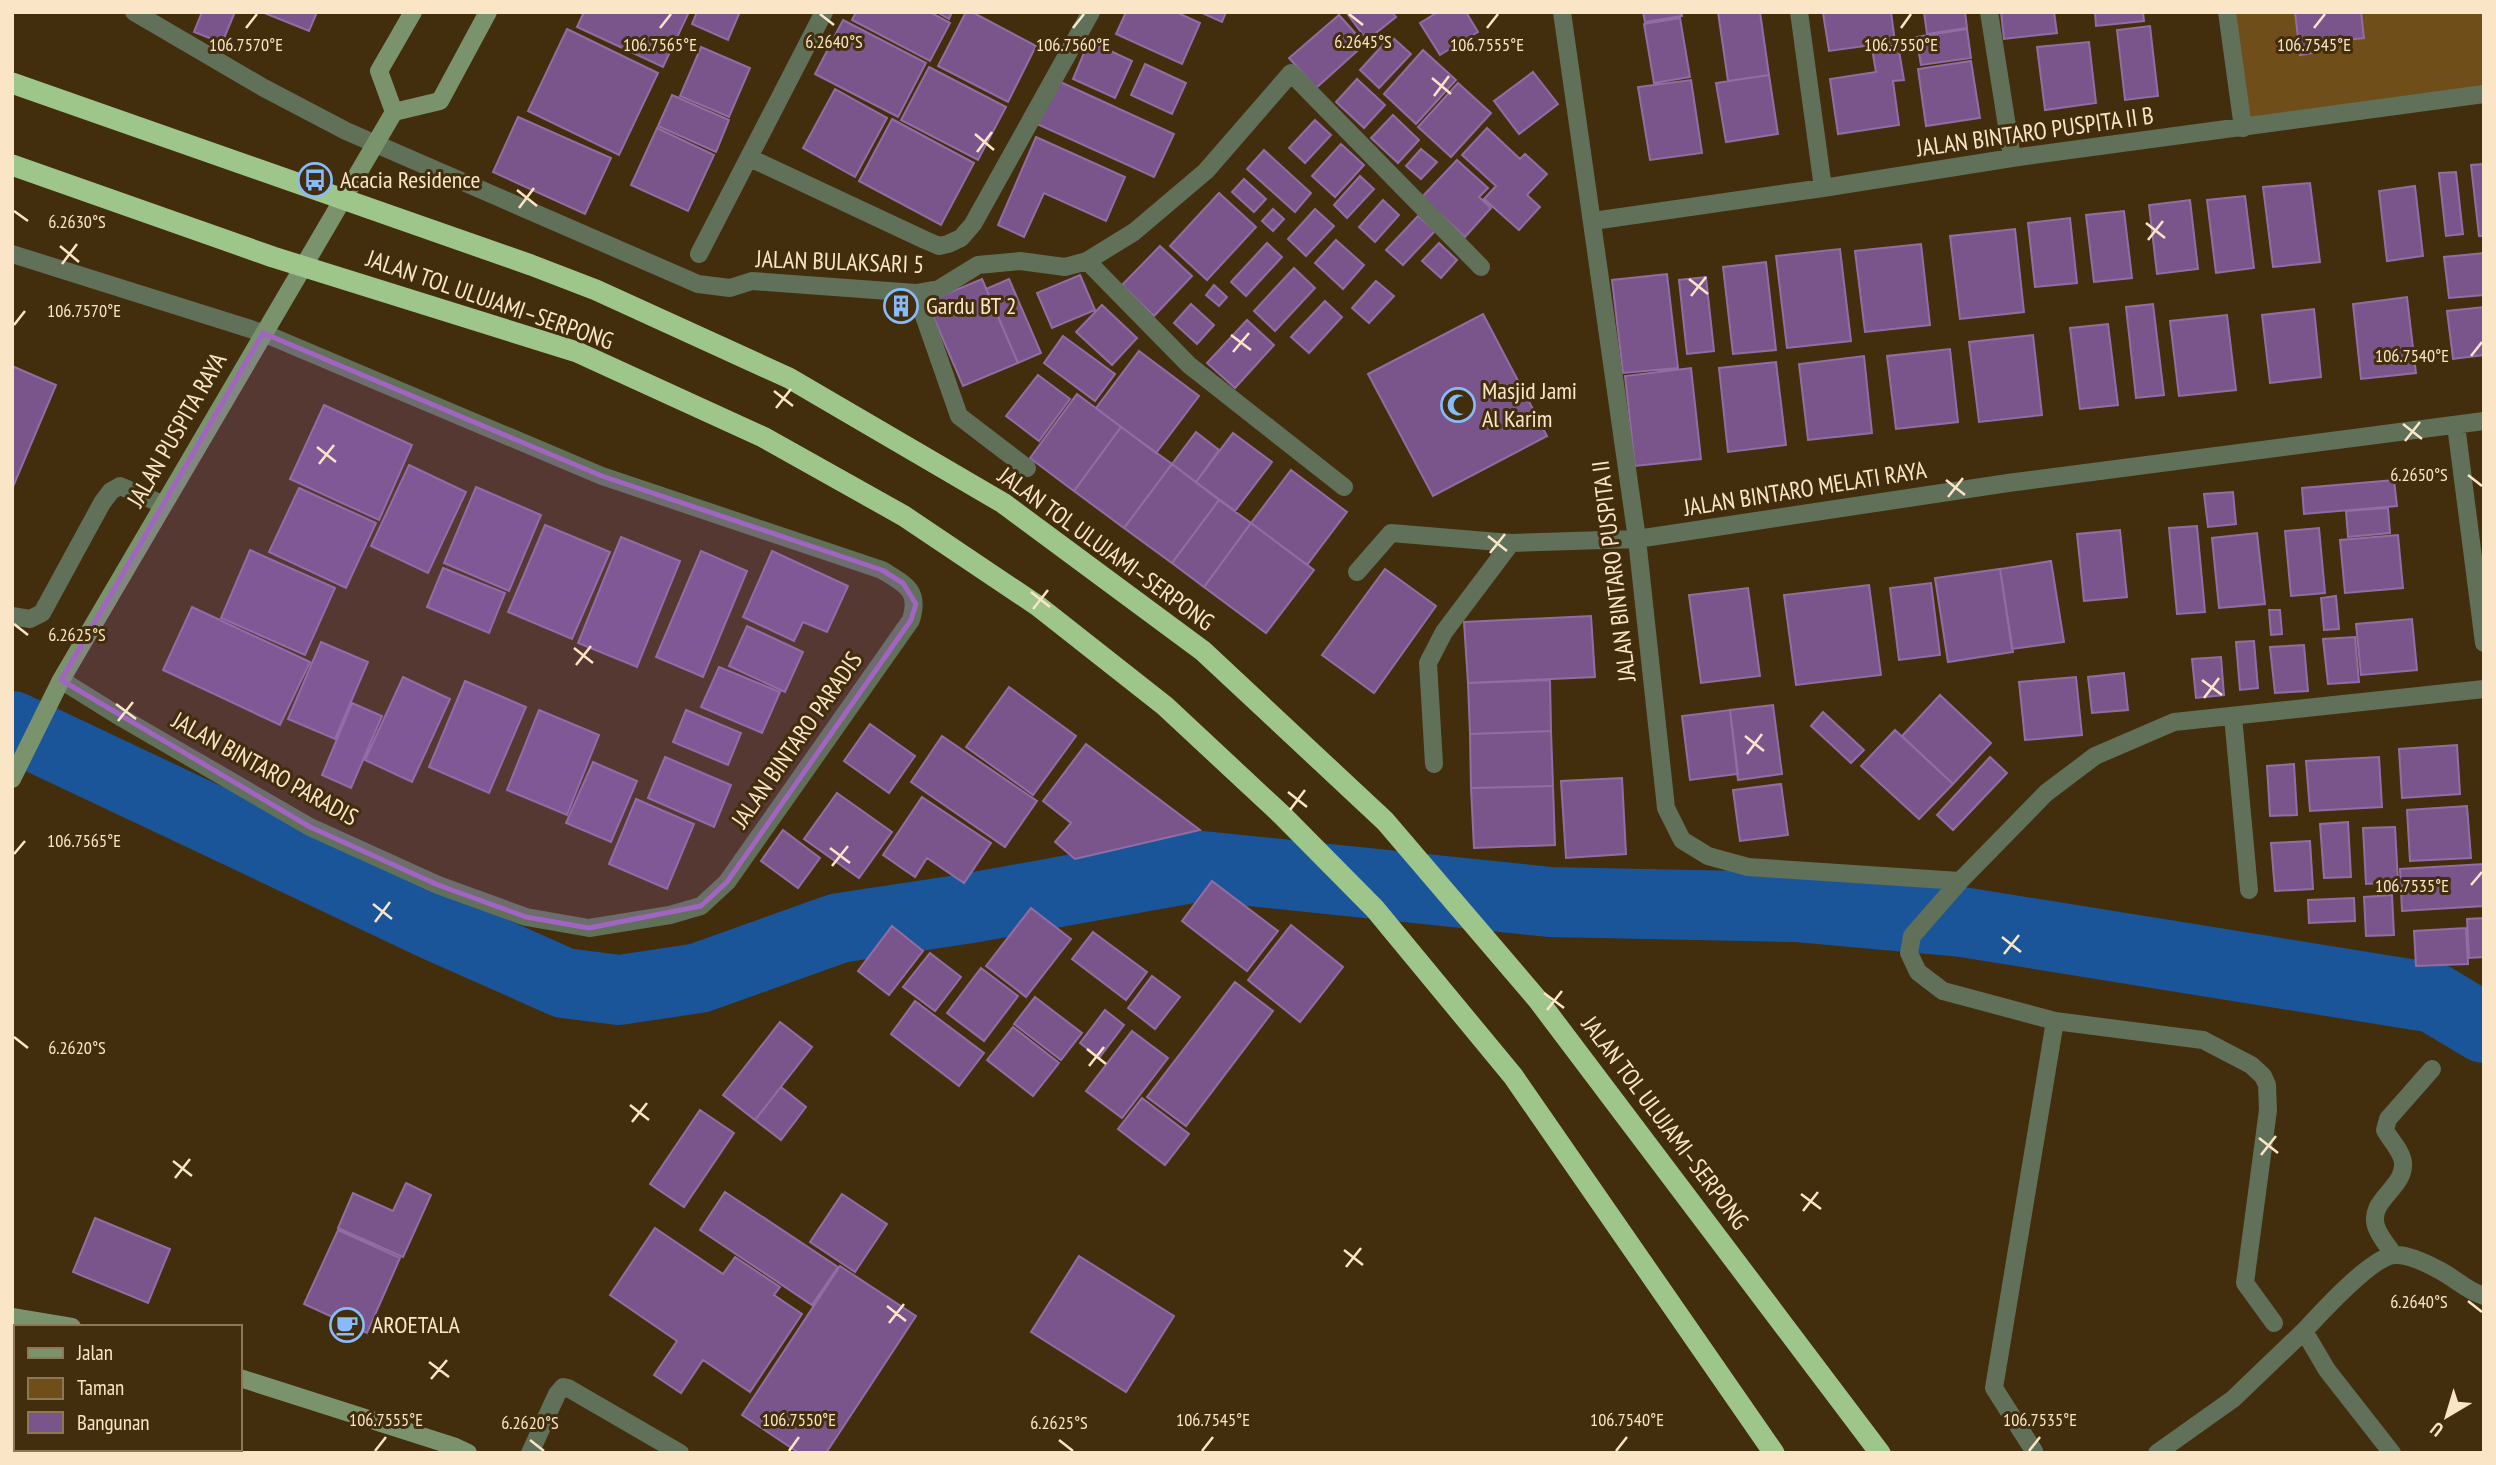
<svg xmlns="http://www.w3.org/2000/svg" width="2496" height="1465" viewBox="0 0 2496 1465" font-family="'PT Sans Narrow',sans-serif">
  <style>
    .green { fill: #704e19 }
    .lines { fill: none; stroke-linecap: round; stroke-linejoin: round }
    .river { stroke: #1a559a; stroke-width: 70 }
    .building { fill: #7a558b; stroke: #926da3; stroke-width: 2 }
    .service { stroke: #617058; stroke-width: 18 }
    .minor { stroke: #617058; stroke-width: 18 }
    .secondary { stroke: #7a936d; stroke-width: 18 }
    .motorway { stroke: #9fc68a; stroke-width: 21 }
    .marked { fill: #a164c1; fill-opacity: 0.2; stroke: #a164c1; stroke-width: 5; stroke-linejoin: round }
    .ticks { fill: none; stroke: #fbe5c7; stroke-width: 2.5 }
    .labels { text-anchor: middle; stroke-width: 6; stroke-linejoin: round; paint-order: stroke }
    .street-label { font-size: 24px; fill: #fbe5c7; stroke: #422d0d }
    .poi-label { font-size: 24px; fill: #fbe5c7; stroke: #422d0d; text-anchor: start }
    .ticks-label { font-size: 18px; text-anchor: middle; fill: #fbe5c7; stroke: #422d0d; stroke-width: 6; stroke-linejoin: round; paint-order: stroke }
  </style>
  <rect width="100%" height="100%" fill="#422d0d"/>
  <!-- green -->
  <path class="green" d="M2227,12H2484V94L2243,128Z"/>
  <g class="lines">
    <!-- river -->
    <path class="river" d="M12,726L440,928L564,983L619,990L699,978L839,928L965,909L1202,866L1550,902L1795,907L1962,922L2434,998L2484,1028"/>
  </g>
  <!-- building -->
  <path class="building" d="M202,12H235L222,43L194,32Z
    M262,12H317L309,31Z
    M584,12H689L663,67L577,27Z
    M697,12H735L739,14L728,40L692,24Z
    M856,12H930L950,23L930,61L852,20Z
    M937,12H952L949,19Z
    M966,12H972L1036,46L1008,102L938,66Z
    M1126,12H1176L1200,23L1182,64L1116,34Z
    M1200,12H1226L1222,22Z
    M1346,12H1392L1396,17L1367,40Z
    M1438,12H1466L1478,32L1440,55L1420,23Z
    M1643,12H1681L1682,16L1645,22Z
    M1718,12H1760L1769,75L1728,81Z
    M1830,12H1891L1895,42L1829,51L1823,13Z
    M1924,12H1965L1967,28L1927,34Z
    M2001,12H2054L2057,33L2004,39Z
    M2095,12H2143L2144,21L2096,26Z
    M2295,12H2361L2364,38L2316,43L2318,52L2300,55Z
    M1339,15L1365,44L1316,88L1289,58Z
    M1680,18L1690,77L1654,83L1644,24Z
    M843,20L926,63L898,117L815,74Z
    M2150,26L2158,96L2125,100L2117,30Z
    M567,29L658,73L619,155L528,111Z
    M1967,29L1971,58L1921,65L1916,37Z
    M1391,36L1411,54L1379,88L1360,70Z
    M1089,41L1132,61L1115,98L1073,79Z
    M2089,42L2096,103L2045,110L2037,47Z
    M1898,45L1904,80L1893,81L1899,125L1838,134L1830,79L1876,72L1872,49Z
    M701,47L750,68L729,117L680,96Z
    M1423,50L1456,80L1416,124L1384,94Z
    M1971,61L1980,118L1926,126L1918,69Z
    M1145,64L1186,83L1172,114L1131,95Z
    M929,67L1006,107L978,160L901,120Z
    M1533,72L1558,104L1519,134L1494,101Z
    M1769,75L1778,134L1726,142L1716,83Z
    M1357,79L1385,105L1364,128L1336,102Z
    M1056,80L1174,134L1154,177L1037,124Z
    M1691,80L1702,153L1650,160L1638,87Z
    M1458,83L1491,113L1451,157L1418,127Z
    M835,89L887,118L855,177L803,148Z
    M672,95L729,120L716,152L658,126Z
    M1393,115L1419,140L1398,163L1371,138Z
    M518,117L611,158L585,214L493,172Z
    M892,119L974,163L941,225L859,181Z
    M1315,120L1331,135L1305,163L1289,148Z
    M657,128L714,155L688,211L631,185Z
    M1487,128L1520,159L1525,154L1547,174L1527,195L1540,207L1519,230L1484,199L1496,186L1462,155Z
    M1036,137L1125,177L1106,221L1044,193L1024,237L998,225Z
    M1341,144L1364,165L1335,197L1312,176Z
    M1421,149L1437,162L1421,179L1406,166Z
    M1264,150L1311,193L1295,212L1247,169Z
    M1457,160L1488,188L1479,197L1491,208L1465,237L1422,197Z
    M2484,164V236H2479L2471,165Z
    M2456,172L2463,234L2446,236L2439,173Z
    M1360,176L1374,189L1347,218L1334,205Z
    M1244,179L1266,199L1254,212L1232,192Z
    M2310,183L2320,262L2273,267L2263,187Z
    M2415,186L2423,256L2387,261L2379,191Z
    M1219,193L1256,227L1207,280L1170,246Z
    M2245,196L2254,268L2216,273L2207,200Z
    M1383,200L1399,215L1375,242L1359,227Z
    M2190,200L2198,269L2157,274L2149,205Z
    M1273,209L1284,219L1273,231L1262,221Z
    M1315,209L1334,226L1306,256L1288,239Z
    M2124,211L2132,278L2094,282L2086,215Z
    M1418,216L1435,231L1403,265L1386,250Z
    M2070,218L2077,283L2035,287L2028,223Z
    M2015,229L2024,312L1960,319L1950,236Z
    M1336,240L1364,265L1343,289L1315,263Z
    M1267,243L1282,257L1246,296L1231,282Z
    M1439,243L1457,260L1441,278L1422,261Z
    M1921,244L1930,325L1865,332L1855,251Z
    M1160,246L1192,276L1154,316L1122,285Z
    M1840,249L1851,341L1787,348L1776,256Z
    M2484,253V295L2449,298L2444,257Z
    M1766,262L1776,350L1733,354L1723,267Z
    M1294,268L1315,288L1275,331L1254,311Z
    M1667,274L1678,368L1623,373L1612,280Z
    M1080,275L1095,310L1052,328L1037,293Z
    M1706,277L1714,351L1687,354L1679,280Z
    M982,279L1018,363L963,386L927,302Z
    M1009,279L1041,353L1018,363L986,289Z
    M1376,281L1394,296L1369,323L1352,308Z
    M1214,285L1227,297L1219,306L1206,295Z
    M892,297L912,300L910,315L890,312Z
    M2407,297L2416,373L2361,379L2353,304Z
    M1325,301L1342,317L1309,353L1291,337Z
    M1191,304L1214,325L1197,344L1174,323Z
    M2153,304L2164,395L2136,398L2126,307Z
    M1102,305L1137,338L1112,365L1076,332Z
    M2484,307V355L2453,359L2447,311Z
    M2314,309L2321,377L2270,383L2262,315Z
    M1483,314L1547,436L1433,496L1368,374Z
    M2227,315L2236,390L2179,396L2170,321Z
    M1247,320L1274,345L1235,388L1207,363Z
    M2108,324L2118,405L2080,409L2070,328Z
    M2033,335L2042,415L1979,422L1969,342Z
    M1063,336L1115,374L1095,401L1044,363Z
    M1950,349L1958,422L1896,429L1887,356Z
    M1139,351L1199,396L1156,453L1096,408Z
    M1864,356L1872,433L1808,440L1799,364Z
    M1776,362L1786,445L1728,452L1719,368Z
    M12,366L56,385L12,489Z
    M1691,368L1701,459L1635,466L1625,376Z
    M1038,375L1070,399L1039,441L1006,416Z
    M1077,394L1121,427L1074,491L1030,458Z
    M324,405L412,445L379,520L290,479Z
    M1121,427L1172,464L1124,528L1074,491Z
    M1196,432L1219,450L1196,482L1172,464Z
    M1233,433L1272,462L1235,511L1196,482Z
    M1172,464L1219,500L1172,563L1124,528Z
    M409,465L466,492L428,573L371,546Z
    M1291,470L1347,512L1307,565L1251,523Z
    M2394,480L2397,506L2304,514L2302,488Z
    M476,487L541,515L509,591L444,563Z
    M299,488L376,523L346,588L269,552Z
    M2233,492L2236,524L2208,527L2204,494Z
    M1219,500L1251,523L1204,587L1172,563Z
    M2388,508L2390,533L2348,537L2346,511Z
    M1251,523L1314,570L1266,633L1204,587Z
    M545,525L610,552L572,639L508,612Z
    M2197,526L2205,612L2177,614L2169,528Z
    M2319,528L2325,593L2291,596L2285,531Z
    M2120,530L2127,597L2084,601L2077,534Z
    M2257,533L2265,604L2219,608L2212,538Z
    M2398,535L2403,588L2345,593L2340,540Z
    M621,537L680,561L637,667L578,643Z
    M250,550L335,588L305,655L221,618Z
    M701,551L747,571L703,677L656,657Z
    M772,551L848,586L827,632L803,622L794,641L743,617Z
    M2051,561L2064,642L2012,649L2000,569Z
    M443,568L505,593L489,633L427,607Z
    M1385,569L1436,606L1374,693L1322,655Z
    M2000,569L2013,652L1948,662L1935,578Z
    M1931,583L1940,655L1899,660L1890,588Z
    M1869,585L1881,675L1796,685L1784,595Z
    M1748,588L1760,676L1701,683L1689,595Z
    M2336,596L2339,629L2324,630L2321,598Z
    M192,607L310,662L280,725L163,670Z
    M2269,610H2280L2282,634L2271,635Z
    M1591,616L1595,677L1468,683L1464,622Z
    M2412,619L2417,670L2361,675L2356,624Z
    M747,626L803,652L785,692L729,666Z
    M2355,637L2359,682L2328,684L2323,639Z
    M2254,641L2258,688L2240,690L2236,642Z
    M321,642L368,662L335,739L288,719Z
    M2304,645L2308,691L2275,693L2270,647Z
    M2221,657L2224,695L2196,698L2192,659Z
    M719,667L780,692L762,733L701,707Z
    M2124,673L2128,710L2092,713L2088,677Z
    M403,677L450,699L412,782L365,760Z
    M2076,677L2082,735L2025,740L2019,682Z
    M1550,680L1551,731L1470,734L1468,683Z
    M465,681L526,707L489,793L429,767Z
    M1009,687L1076,736L1033,795L966,747Z
    M1940,695L1991,743L1953,784L1902,736Z
    M352,703L382,716L351,788L322,775Z
    M1773,705L1782,774L1738,780L1730,710Z
    M539,710L599,735L567,815L507,790Z
    M686,710L741,733L728,765L673,742Z
    M1730,710L1738,774L1690,780L1682,716Z
    M1823,712L1864,750L1851,763L1811,726Z
    M870,724L915,756L889,793L844,761Z
    M1895,730L1953,784L1919,819L1861,766Z
    M1551,731L1553,786L1471,788L1470,734Z
    M942,736L1037,801L1005,847L911,782Z
    M1086,744L1200,830L1075,859L1055,842L1071,823L1043,801Z
    M2457,745L2460,794L2402,798L2399,749Z
    M665,757L731,785L714,827L648,798Z
    M1990,757L2007,773L1953,830L1937,815Z
    M2379,757L2382,807L2310,811L2306,761Z
    M593,762L637,781L611,842L566,823Z
    M2294,764L2297,815L2270,816L2267,766Z
    M1622,778L1626,854L1566,858L1561,781Z
    M1781,784L1788,835L1740,841L1733,790Z
    M1553,786L1555,845L1474,848L1471,788Z
    M837,793L892,832L859,878L804,839Z
    M922,797L991,843L964,883L927,858L915,877L883,855Z
    M636,799L694,824L667,889L609,864Z
    M2467,806L2471,858L2410,861L2407,810Z
    M2348,822L2351,877L2324,878L2320,824Z
    M2395,827L2398,882L2366,884L2363,828Z
    M783,830L820,858L798,888L761,861Z
    M2310,841L2313,889L2275,891L2271,843Z
    M2484,864V906L2402,911L2400,869Z
    M1212,881L1278,931L1247,971L1182,921Z
    M2392,895L2394,935L2366,936L2364,897Z
    M2354,898L2355,921L2309,923L2308,900Z
    M1031,908L1071,939L1026,997L986,966Z
    M2484,918V957L2469,958L2467,919Z
    M1291,925L1343,967L1300,1022L1248,980Z
    M892,926L923,951L889,995L858,971Z
    M2466,928L2468,964L2416,966L2414,931Z
    M1093,932L1147,972L1126,1000L1072,959Z
    M930,953L961,977L935,1011L903,987Z
    M981,968L1018,996L984,1041L947,1013Z
    M1152,976L1180,997L1155,1029L1128,1008Z
    M1235,982L1273,1011L1186,1126L1147,1097Z
    M1035,997L1082,1033L1061,1060L1014,1024Z
    M915,1001L984,1053L959,1086L891,1034Z
    M1105,1010L1124,1025L1099,1058L1080,1043Z
    M780,1022L812,1047L755,1120L723,1095Z
    M1013,1027L1059,1063L1033,1096L987,1060Z
    M1132,1031L1168,1058L1122,1118L1086,1091Z
    M781,1087L806,1107L781,1140L755,1120Z
    M1142,1098L1189,1134L1165,1165L1118,1129Z
    M700,1110L734,1133L684,1207L650,1184Z
    M406,1183L431,1195L403,1257L338,1228L353,1193L393,1211Z
    M725,1192L838,1267L812,1305L700,1230Z
    M842,1194L887,1224L855,1272L810,1242Z
    M95,1218L170,1249L148,1303L73,1272Z
    M655,1228L723,1274L735,1257L780,1287L774,1295L802,1314L750,1392L703,1360L681,1393L654,1375L677,1341L610,1295Z
    M338,1230L400,1258L367,1333L304,1304Z
    M1079,1256L1174,1316L1126,1392L1031,1332Z
    M840,1266L916,1316L826,1453H799L742,1415Z
    M138,1449H162L166,1453H135Z"/>
  <g class="lines">
    <!-- service -->
    <path class="service" d="M12,616L30,619L42,613L102,503L111,491L120,486L162,504
      M200,1449L204,1453
      M23,1453L27,1449
      M530,1453L557,1394L563,1387L568,1388L680,1453"/>
    <!-- minor -->
    <path class="minor" d="M134,12L264,88L346,131L698,284L730,288L752,281L916,293L939,289L978,265L1020,261L1065,267L1087,261L1134,232L1206,171L1291,73L1481,267
      M1562,12L1637,539L1666,808L1682,840L1708,856L1748,867L1960,881
      M1799,12L1823,188
      M1989,12L2012,158
      M2227,12L2243,128
      M750,158L925,240L939,246L948,244L961,238L973,224L1091,12
      M1593,221L1823,188L2012,158L2484,94
      M12,254L263,333L602,476L882,570C906,585 920,590 911,620L727,882L701,906L670,915L589,928L526,917L438,885L310,827L122,718L61,680
      M699,254L824,12
      M1087,261L1189,365L1344,487
      M916,293L959,416L1027,468
      M2456,425L2484,643
      M1357,572L1391,533L1511,543L1637,539L2008,483L2484,421
      M2233,716L2249,890
      M1434,764L1428,663L1444,632L1511,543
      M2393,1254C2388,1246 2379,1236 2376,1226C2368,1200 2405,1188 2403,1163C2402,1151 2390,1140 2385,1130L2388,1119L2432,1069
      M2274,1323L2245,1283L2268,1110L2267,1085L2263,1076L2251,1065L2203,1040L2055,1021L1943,991L1918,972L1909,953L1912,936L1960,881L2046,793L2095,756L2174,722L2484,689
      M2304,1331C2321,1313 2372,1256 2395,1255C2408,1254 2430,1265 2441,1271C2457,1280 2467,1291 2484,1296
      M2034,1451L1994,1388L2055,1021
      M2157,1453L2233,1399L2304,1331L2327,1370L2392,1453"/>
    <!-- secondary -->
    <path class="secondary" d="M394,112L440,101L488,12
      M394,112L379,71L413,12
      M12,779L61,680L394,112
      M12,1317L72,1327
      M240,1378L453,1446L468,1453"/>
    <!-- motorway -->
    <path class="motorway" d="M12,83L531,265L596,290L789,378L1003,503L1203,651L1385,821L1538,1000L1880,1453
      M12,165L273,257L577,352L763,437L904,516L1038,606L1165,706L1283,816L1375,909L1513,1076L1774,1453"/>
  </g>
  <!-- marked area -->
  <path class="marked" d="M263,333L602,476L882,570L903,583L916,604L911,620L727,882L701,906L589,928L526,917L438,885L310,827L61,680Z"/>
  <!-- ticks -->
  <path class="ticks" d="M820,14L834,25M1349,14L1363,25M246,28L257,14M660,28L671,14M1073,28L1084,14M1487,28L1498,14M1901,28L1911,14M2314,28L2325,14M1432,78L1451,94M1434,96L1449,76M975,134L994,150M977,152L992,132M517,190L537,206M519,208L534,188M14,211L28,221M2146,223L2165,238M2148,240L2163,221M60,246L79,262M62,264L77,244M1689,279L1708,294M1691,296L1706,277M14,325L25,311M1231,335L1251,350M1233,352L1249,333M2471,356L2482,342M774,391L793,406M776,408L791,389M2403,424L2422,439M2405,441L2420,422M317,447L336,462M319,464L334,445M2468,475L2482,486M1946,480L1965,495M1948,497L1963,478M1488,536L1507,551M1490,553L1505,534M1031,592L1050,607M1033,609L1048,590M14,624L28,635M574,648L593,663M576,665L591,646M2202,680L2222,695M2204,698L2219,678M116,704L136,719M118,721L133,702M1745,736L1764,751M1747,754L1762,734M1288,792L1307,807M1290,810L1305,790M830,848L850,863M14,854L25,841M832,866L848,846M2471,885L2482,872M373,904L392,919M375,922L390,902M2002,937L2021,952M2004,954L2019,935M1544,993L1564,1008M1547,1010L1562,991M14,1037L28,1048M1087,1049L1106,1064M1089,1066L1104,1047M630,1105L649,1120M632,1122L647,1103M2259,1138L2278,1153M2261,1155L2276,1136M173,1161L192,1176M175,1178L190,1159M1801,1194L1821,1209M1803,1211L1818,1192M1344,1250L1363,1265M1346,1267L1361,1248M2468,1301L2482,1312M887,1306L906,1321M889,1323L904,1304M429,1362L449,1377M431,1379L447,1360M530,1440L544,1451M1059,1440L1073,1451M375,1451L386,1437M789,1451L799,1437M1202,1451L1213,1437M1616,1451L1627,1437M2029,1451L2040,1437"/>
  <!-- icons -->
  <defs>
    <g id="bus-ring" transform="scale(1.75)"><circle r="9.5" fill="#422d0d" stroke="#88bbfc" stroke-width="1.5"/><path d="M-5-6H5V4H4V6H2V4H-2V6H-4V4H-5ZM-3.5-4V0h7V-4ZM-3.5 1.2v1.5H-2V1.2ZM2 1.2v1.5H3.5V1.2Z" fill="#88bbfc"/></g>
    <g id="building-ring" transform="scale(1.75)"><circle r="9.5" fill="#422d0d" stroke="#88bbfc" stroke-width="1.5"/><path d="M-4-6H4V6H1V3H-1V6H-4ZM-2.5-4.3h1.7v1.8h-1.7ZM.8-4.3h1.7v1.8H.8ZM-2.5-1h1.7V.8h-1.7ZM.8-1h1.7V.8H.8Z" fill="#88bbfc"/></g>
    <g id="mosque-ring" transform="scale(1.75)"><circle r="9.5" fill="#422d0d" stroke="#88bbfc" stroke-width="1.5"/><path d="M3.5-4.9A6 6 0 1 0 3.5 4.9A5 5 0 1 1 3.5-4.9Z" fill="#88bbfc"/></g>
    <g id="cafe-ring" transform="scale(1.75)"><circle r="9.5" fill="#422d0d" stroke="#88bbfc" stroke-width="1.5"/><path d="M-5.5-4.5H6V0H3Q3 3.5 0 3.5H-2.5Q-5.5 3.5-5.5 0ZM3-3.2v2h1.7v-2ZM-6 4.5H4V6H-6Z" fill="#88bbfc"/></g>
  </defs>
  <g fill-rule="evenodd">
    <use href="#bus-ring" x="315" y="180"/>
    <use href="#building-ring" x="901" y="306"/>
    <use href="#mosque-ring" x="1458" y="405"/>
    <use href="#cafe-ring" x="347" y="1325"/>
  </g>
  <g class="labels">
    <!-- street labels -->
    <g class="street-label">
      <text transform="translate(2035 132) rotate(-8)" y="8">JALAN BINTARO PUSPITA II B</text>
      <text transform="translate(840 262) rotate(2)" y="8">JALAN BULAKSARI 5</text>
      <text transform="translate(490 300) rotate(19)" y="8">JALAN TOL ULUJAMI–SERPONG</text>
      <text transform="translate(177 430) rotate(-60)" y="8">JALAN PUSPITA RAYA</text>
      <text transform="translate(1805 489) rotate(-9)" y="8">JALAN BINTARO MELATI RAYA</text>
      <text transform="translate(1106 549) rotate(36)" y="8">JALAN TOL ULUJAMI–SERPONG</text>
      <text transform="translate(1614 571) rotate(-97)" y="8">JALAN BINTARO PUSPITA II</text>
      <text transform="translate(797 740) rotate(-55)" y="8">JALAN BINTARO PARADIS</text>
      <text transform="translate(265 769) rotate(29)" y="8">JALAN BINTARO PARADIS</text>
      <text transform="translate(1665 1123) rotate(53)" y="8">JALAN TOL ULUJAMI–SERPONG</text>
    </g>
    <!-- poi labels -->
    <g class="poi-label">
      <text x="340" y="188">Acacia Residence</text>
      <text x="926" y="314">Gardu BT 2</text>
      <text x="1482" y="399">Masjid Jami<tspan x="1482" dy="28">Al Karim</tspan></text>
      <text x="372" y="1333">AROETALA</text>
    </g>
  </g>
  <g class="ticks-label">
    <text x="834" y="48">6.2640°S</text>
    <text x="1363" y="48">6.2645°S</text>
    <text x="1901" y="51">106.7550°E</text>
    <text x="246" y="51">106.7570°E</text>
    <text x="660" y="51">106.7565°E</text>
    <text x="1073" y="51">106.7560°E</text>
    <text x="1487" y="51">106.7555°E</text>
    <text x="2314" y="51">106.7545°E</text>
    <text x="77" y="228">6.2630°S</text>
    <text x="84" y="317">106.7570°E</text>
    <text x="2412" y="362">106.7540°E</text>
    <text x="2419" y="481">6.2650°S</text>
    <text x="77" y="641">6.2625°S</text>
    <text x="84" y="847">106.7565°E</text>
    <text x="2412" y="892">106.7535°E</text>
    <text x="77" y="1054">6.2620°S</text>
    <text x="2419" y="1308">6.2640°S</text>
    <text x="386" y="1426">106.7555°E</text>
    <text x="799" y="1426">106.7550°E</text>
    <text x="1213" y="1426">106.7545°E</text>
    <text x="1627" y="1426">106.7540°E</text>
    <text x="2040" y="1426">106.7535°E</text>
    <text x="530" y="1429">6.2620°S</text>
    <text x="1059" y="1429">6.2625°S</text>
  </g>
  <!-- border -->
  <rect width="2496" height="1465" fill="none" stroke="#fbe5c7" stroke-width="28"/>
  <!-- legend -->
  <rect x="14" y="1325" width="228" height="126" fill="#422d0d" stroke="#8c7757" stroke-width="2"/>
  <rect x="28" y="1348" width="35" height="10" fill="#7a936d" stroke="#8c7757" stroke-width="2"/>
  <text x="77" y="1360" font-size="21" fill="#fbe5c7">Jalan</text>
  <rect x="28" y="1378" width="35" height="21" fill="#704e19" stroke="#8c7757" stroke-width="2"/>
  <text x="77" y="1395" font-size="21" fill="#fbe5c7">Taman</text>
  <rect x="28" y="1412" width="35" height="21" fill="#7a558b" stroke="#8c7757" stroke-width="2"/>
  <text x="77" y="1430" font-size="21" fill="#fbe5c7">Bangunan</text>
  <!-- north arrow -->
  <g transform="translate(2447 1416) rotate(218)" stroke="#422d0d" stroke-width="5" paint-order="stroke">
  <path d="M0-5L12 26L0 18L-12 26Z" fill="#fbe5c7"/>
  <text y="-10" font-size="19" font-weight="bold" text-anchor="middle" fill="#fbe5c7">U</text>
  </g>
</svg>
